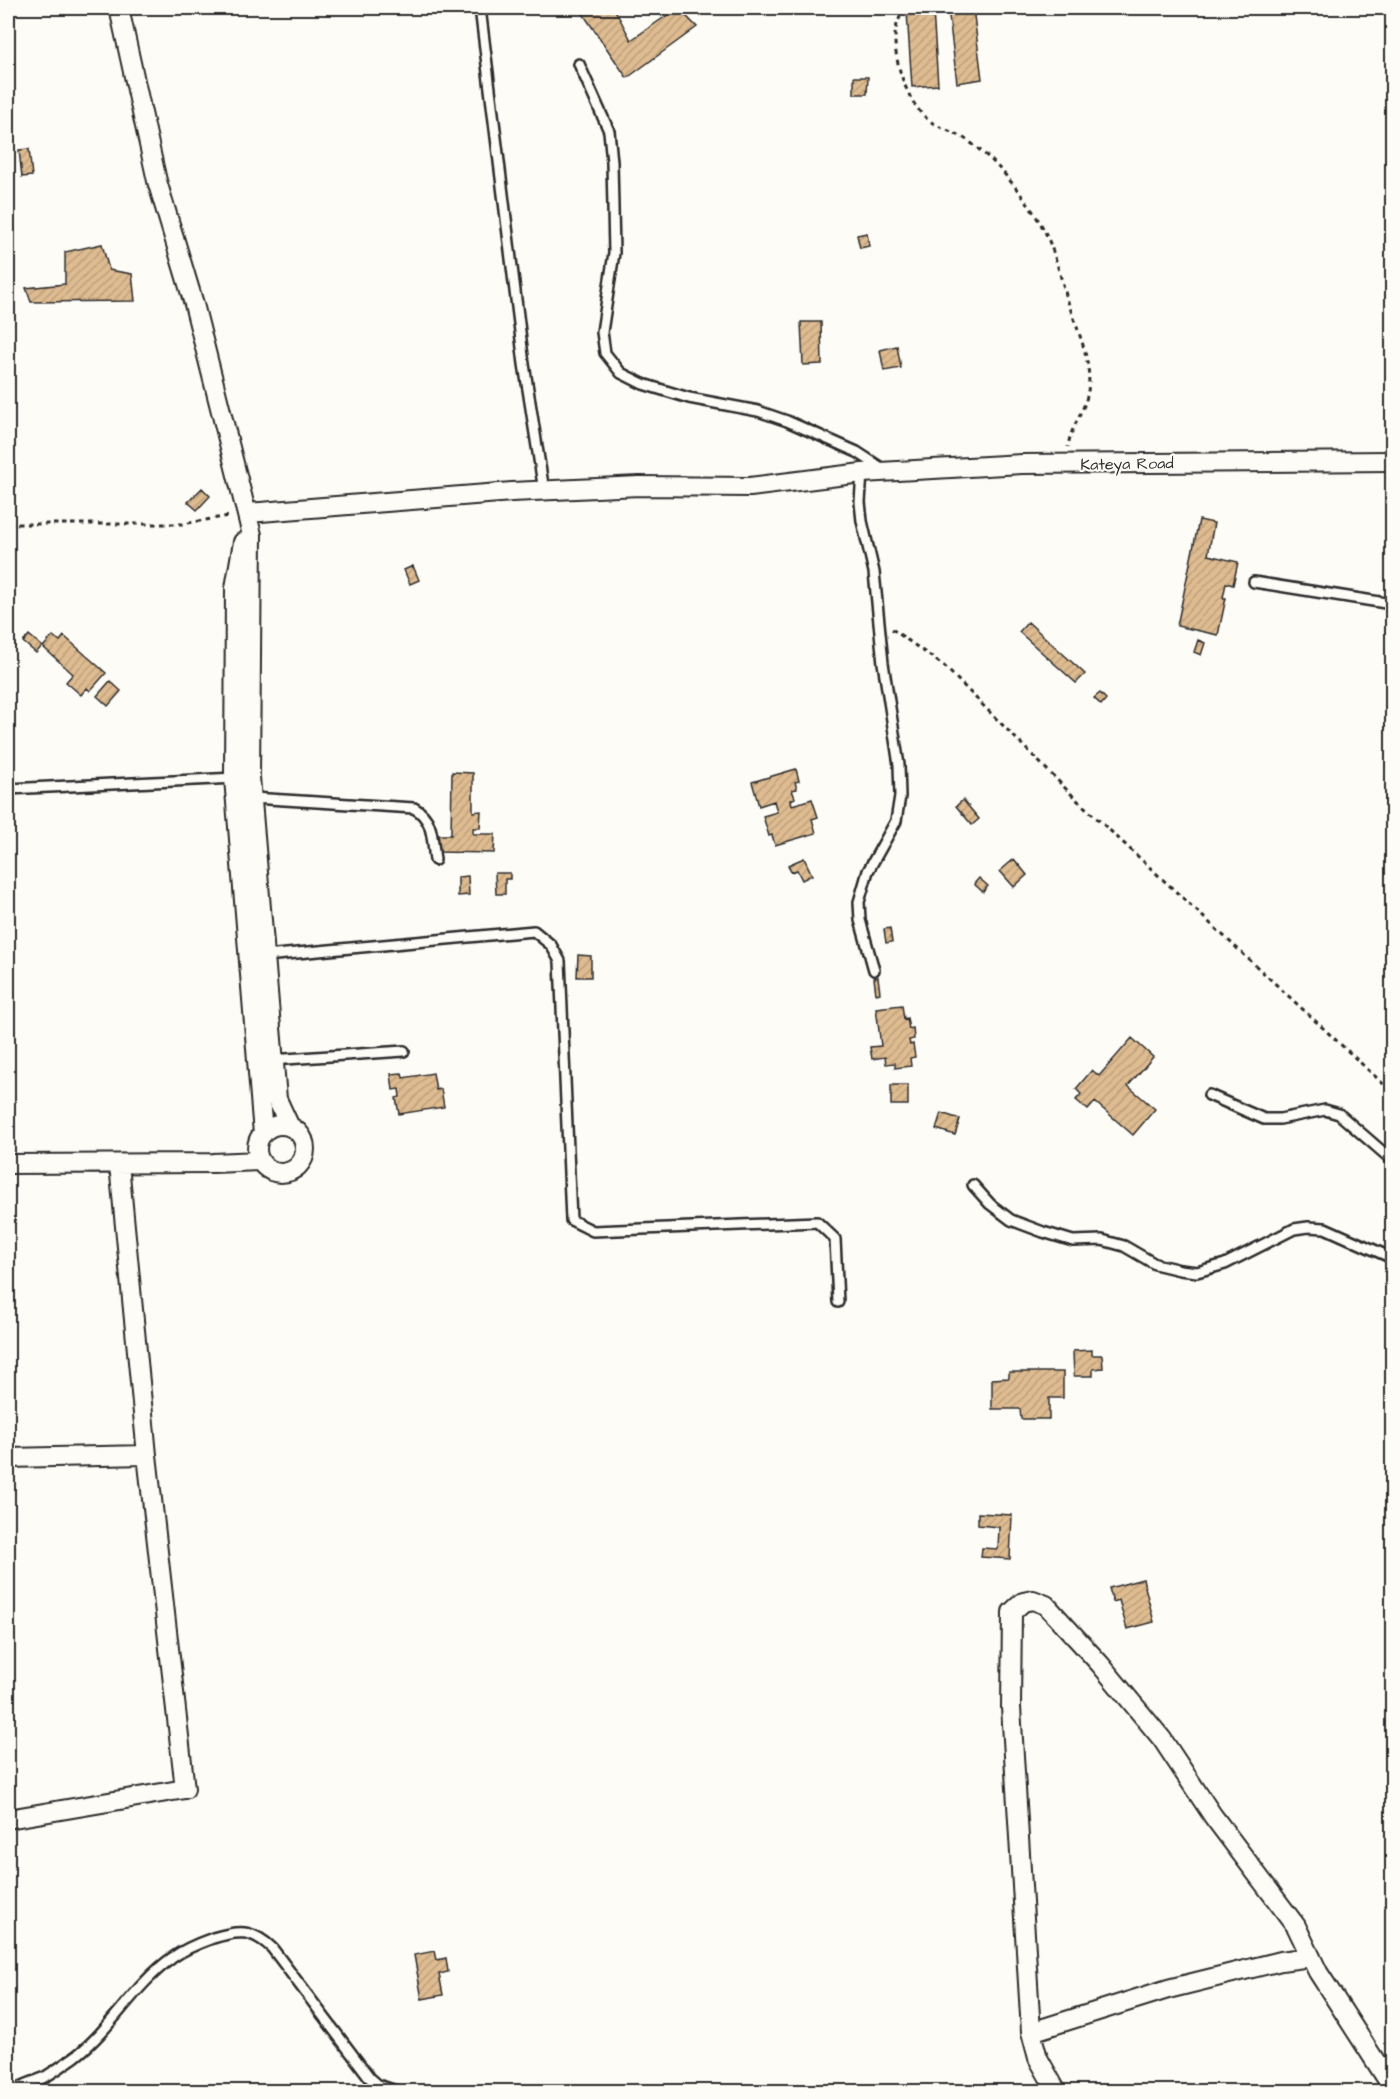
<svg xmlns="http://www.w3.org/2000/svg" width="1400" height="2099" viewBox="0 0 1400 2099" font-family="'Architects Daughter',sans-serif">
  <style>
    .building { fill: url(#building-hatch); stroke: #2b2b2b; stroke-width: 1.5 }
    .lines { fill: none; stroke-linecap: round; stroke-linejoin: round }
    .lane-casing { stroke: #2b2b2b; stroke-width: 14 }
    .street-casing { stroke: #2b2b2b; stroke-width: 22 }
    .path { stroke: #2b2b2b; stroke-width: 3; stroke-dasharray: 4.5 4.5; stroke-linecap: butt }
    .lane { stroke: #fdfcf7; stroke-width: 9 }
    .street { stroke: #fdfcf7; stroke-width: 18 }
    .labels { text-anchor: middle; stroke-width: 4.5; stroke-linejoin: round; paint-order: stroke }
    .street-label { font-size: 16px; fill: #2b2b2b; stroke: #fdfcf7 }
  </style>
  <defs>
    <pattern id="building-hatch" width="6" height="6" patternUnits="userSpaceOnUse" patternTransform="scale(1.5)"><rect width="6" height="6" fill="#debb90"/><path d="M-1 1l2-2M0 6l6-6M5 7l2-2" fill="none" stroke="#bfa17c"/></pattern>
  </defs>
  <rect width="100%" height="100%" fill="#fdfcf7"/>
  <filter id="ink" filterUnits="userSpaceOnUse"><feTurbulence type="fractalNoise" baseFrequency=".0167" numOctaves="2"/><feDisplacementMap in="SourceGraphic" scale="12" xChannelSelector="R" yChannelSelector="G"/><feConvolveMatrix kernelMatrix="1 2 1 2 8 2 1 2 1" color-interpolation-filters="sRGB"/></filter>
  <g filter="url(#ink)">
    <!-- building -->
    <path class="building" d="M579,8H614L631,40L678,8L697,27L627,78Z
      M948,8H973L982,79L957,83Z
      M933,11L938,85L912,87L907,12Z
      M854,77H868L867,94H854Z
      M29,149L32,176L22,177L19,150Z
      M867,233L869,246L860,248L857,235Z
      M102,244L109,270L132,274L135,301L31,302L26,288L65,284V252Z
      M801,322H821L822,364L803,365Z
      M897,346L901,368L884,371L880,350Z
      M202,488L210,496L197,510L188,502Z
      M1199,520L1214,523L1208,555L1238,562L1233,585L1226,583L1223,598H1226L1218,635L1177,626Z
      M413,566L419,580L410,584L404,570Z
      M1028,622L1085,674L1076,683L1019,632Z
      M29,635L42,646L36,653L23,642Z
      M53,636L60,641L64,636L106,673L90,691L87,688L81,695L66,682L73,674L43,647Z
      M1198,640L1205,643L1201,655L1194,652Z
      M110,681L121,691L108,706L97,696Z
      M1100,693L1106,699L1101,705L1094,698Z
      M796,769L799,781L795,782L797,789L792,790L795,798L791,800L792,805L812,799L818,817L812,819L816,833L775,845L772,835L769,836L763,816L777,812L774,801L759,806L752,782Z
      M452,772L473,773V812L481,811L480,828H473V834H495L494,853L436,852L437,835H451Z
      M963,800L979,819L972,825L956,806Z
      M804,858L812,875L802,880L797,870L791,872L788,865Z
      M1014,859L1027,875L1014,887L1000,871Z
      M495,873H510V879H505V894H496Z
      M468,876L469,895L458,896V877Z
      M979,878L988,886L983,892L974,884Z
      M890,928L892,942L886,943L884,929Z
      M578,955L591,956V977H577Z
      M878,977L880,993L876,994L874,978Z
      M902,1005L904,1019L907,1018L909,1029L913,1028L914,1039L909,1040L910,1045L913,1044L915,1057L910,1058L911,1066L895,1068V1063L886,1064L885,1057L872,1059L870,1047L881,1046L876,1008Z
      M1132,1038L1153,1057L1128,1086L1155,1109L1133,1135L1095,1102L1088,1110L1076,1100L1081,1094L1076,1089L1092,1070L1099,1076Z
      M402,1073L403,1078L433,1073L436,1090L441,1089L444,1107L399,1114L396,1098L400,1097L399,1089L393,1090L391,1074Z
      M891,1085H908V1105H891Z
      M941,1113L960,1119L955,1135L936,1129Z
      M1092,1350V1355H1102L1103,1368L1093,1369V1376H1074L1073,1351Z
      M1009,1372H1063V1398H1049V1419H1021L1020,1409H992V1379L1009,1378Z
      M978,1513L1012,1515L1010,1559L981,1557L982,1548L998,1549L999,1527L978,1525Z
      M1143,1579L1154,1622L1127,1629L1119,1600L1113,1602L1109,1588Z
      M435,1951L437,1960L446,1958L448,1972L439,1974L443,1995L422,1999L414,1955Z"/>
    <g class="lines">
      <!-- lane casing -->
      <g class="lane-casing">
        <path id="lane" d="M480,8L524,364L544,491
          M579,64L609,131L612,162L614,253L602,332L605,353L621,373L643,384L689,398L758,411L787,421L857,452L883,469
          M862,473L860,502L862,521L874,572L883,663L899,765L900,796L896,821L868,871L859,902L860,920L874,970
          M1254,582L1392,604
          M8,789L236,778
          M252,798L414,808C434,819 432,840 435,860
          M265,956L534,931L551,945L560,961L571,1220L593,1231L817,1222L835,1239L838,1302
          M271,1060L404,1051
          M1209,1095L1264,1119H1280L1325,1110L1339,1114L1392,1160
          M973,1185L990,1204L1011,1220L1043,1232L1073,1241L1102,1240L1124,1246L1155,1264L1180,1270L1197,1272L1225,1264L1294,1229L1308,1227L1325,1228L1392,1258
          M11,2092C22,2085 34,2082 45,2077C55,2071 66,2063 76,2056C112,2028 134,1985 172,1958C184,1949 199,1943 213,1938C238,1930 252,1929 272,1948L370,2078L378,2085L399,2092"/>
      </g>
      <!-- street casing -->
      <g class="street-casing">
        <path id="street" d="M119,8L157,181L194,304L252,535L250,777L277,1099L290,1127
          M248,513L512,492L639,486L750,487L862,473L1022,464L1392,461
          M243,542L235,588L234,778L263,1134
          M257 1149a24 24 0 1 1 48 0a24 24 0 1 1-48 0Z
          M8,1164L213,1163L259,1161
          M8,1458L147,1455
          M8,1819L185,1789L147,1455L119,1164
          M1031,2032L1168,1989L1281,1961L1311,1957
          M1057,2092L1038,2058L1031,2032L1011,1707L1012,1612L1023,1602L1033,1600L1046,1605L1100,1664L1162,1739L1213,1816L1296,1926L1318,1972L1392,2087"/>
      </g>
      <!-- path -->
      <path class="path" d="M905,8C900,16 895,26 895,37C894,61 907,100 924,116C934,126 948,130 960,136C968,140 975,146 982,152C1002,167 1036,212 1046,234C1055,254 1060,275 1066,295C1075,327 1095,362 1087,396C1083,414 1070,428 1068,447
        M8,524H183L229,516
        M892,629L944,666L1076,799L1392,1092"/>
      <!-- lane -->
      <use href="#lane" class="lane"/>
      <!-- street -->
      <use href="#street" class="street"/>
    </g>
  </g>
  <g class="labels">
    <!-- street labels -->
    <g class="street-label">
      <text transform="translate(1127 463) rotate(-1)" y="6">Kateya Road</text>
    </g>
  </g>
  <!-- margin -->
  <rect width="1400" height="2099" fill="none" stroke="#fdfcf7" stroke-width="30"/>
  <rect x="15" y="15" width="1370" height="2069" fill="none" stroke="#2b2b2b" stroke-width="2" filter="url(#ink)"/>
</svg>
